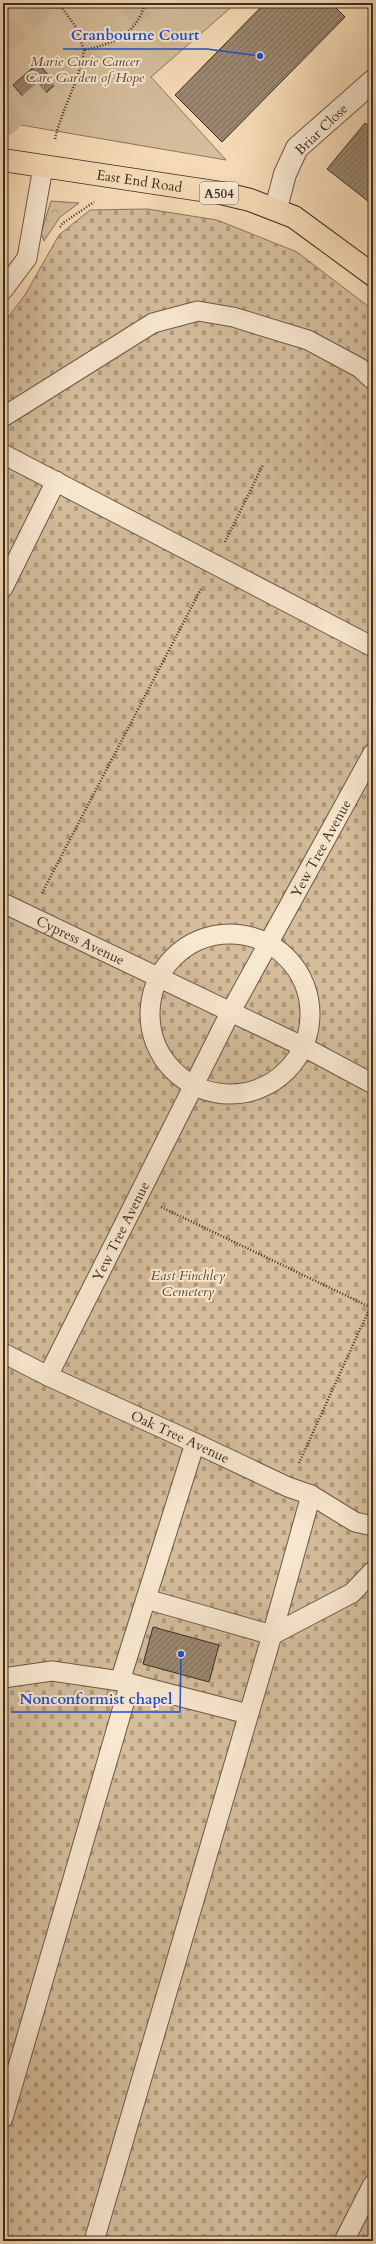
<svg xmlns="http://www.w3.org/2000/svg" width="376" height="2244" viewBox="0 0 376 2244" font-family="Cardo,serif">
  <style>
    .forest { fill: url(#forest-crowns); stroke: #887661 }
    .cemetery { fill: url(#cemetery-stones); stroke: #887661 }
    .park { fill: #d6be9d; stroke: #887661 }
    .building { fill: url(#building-hatch); stroke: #392e25 }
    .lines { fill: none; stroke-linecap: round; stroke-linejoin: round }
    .trunk-tunnel { stroke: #d0b899; stroke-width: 22; stroke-dasharray: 22 11; stroke-linecap: butt }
    .service-casing { stroke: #685949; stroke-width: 21 }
    .minor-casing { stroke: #685949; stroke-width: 24 }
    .primary-casing { stroke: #392e25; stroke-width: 24 }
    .path { stroke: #392e25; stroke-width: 2.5; stroke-dasharray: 1 2; stroke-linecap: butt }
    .service { stroke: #f9e8d0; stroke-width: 19 }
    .minor { stroke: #f9e8d0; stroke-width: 22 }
    .primary { stroke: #f6dbb6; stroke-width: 22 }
    .labels { text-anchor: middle; stroke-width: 4; stroke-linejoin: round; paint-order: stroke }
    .shield { fill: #f9e8d0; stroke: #736658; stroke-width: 1 }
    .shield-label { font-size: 13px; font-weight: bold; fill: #392e25 }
    .park-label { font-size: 14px; font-style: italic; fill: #584b3d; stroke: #f9e8d0 }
    .street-label { font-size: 14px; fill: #392e25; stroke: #f9e8d0 }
    .leader { fill: none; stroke: #1d4ed8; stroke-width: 1.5 }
    .callout-dot { fill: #1d4ed8; stroke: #f9e8d0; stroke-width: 1.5 }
    .callout-label { font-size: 15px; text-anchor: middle; font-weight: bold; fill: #1d4ed8; stroke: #f9e8d0; stroke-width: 4; stroke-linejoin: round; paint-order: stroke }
  </style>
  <defs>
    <pattern id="forest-crowns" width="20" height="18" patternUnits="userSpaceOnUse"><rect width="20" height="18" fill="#d6be9d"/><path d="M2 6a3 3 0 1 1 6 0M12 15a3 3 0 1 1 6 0" fill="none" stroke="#af9b80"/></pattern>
    <pattern id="cemetery-stones" width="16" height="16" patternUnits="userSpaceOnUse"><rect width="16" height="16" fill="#d6be9d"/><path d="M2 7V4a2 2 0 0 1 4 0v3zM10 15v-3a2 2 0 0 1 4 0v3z" fill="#af9b80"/></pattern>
    <pattern id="building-hatch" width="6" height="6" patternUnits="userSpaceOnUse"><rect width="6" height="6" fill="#9b8870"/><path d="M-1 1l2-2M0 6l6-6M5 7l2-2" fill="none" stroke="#7f705c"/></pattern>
  </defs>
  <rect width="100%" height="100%" fill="#f6dbb6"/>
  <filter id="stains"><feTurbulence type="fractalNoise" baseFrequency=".005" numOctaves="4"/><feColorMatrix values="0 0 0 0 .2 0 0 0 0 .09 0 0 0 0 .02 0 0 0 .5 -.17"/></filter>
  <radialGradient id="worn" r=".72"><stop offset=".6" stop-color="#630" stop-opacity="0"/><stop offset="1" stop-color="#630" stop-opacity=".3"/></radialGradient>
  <!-- forest -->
  <path class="forest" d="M51,201L79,203L60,217L44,241L41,233Z"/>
  <!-- cemetery -->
  <path class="cemetery" d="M147,209L217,220L297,252L373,310V2241H3V324L25,295L59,235L90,210Z"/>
  <!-- park -->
  <path class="park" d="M10,3H236L151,77L226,160L3,122V10Z"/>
  <!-- building -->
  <path class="building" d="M265,3H331L345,17L222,142L175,95Z
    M38,63L56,84L31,106L13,85Z
    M365,123L373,129V205L327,169Z
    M153,1627L219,1645L209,1682L143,1664Z"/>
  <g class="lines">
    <!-- trunk-tunnel -->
    <path class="trunk-tunnel" d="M3,42L48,3
      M3,127L146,3"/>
    <!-- service casing -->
    <g class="service-casing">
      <g id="service">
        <path d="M3,290L27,258L43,167"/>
        <path d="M3,417L153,323L198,311L233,317L308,340L360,368L373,380"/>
        <path d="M3,454L373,647"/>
        <path d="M3,588L56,481"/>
        <path id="s1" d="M3,903L304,1047L373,1084"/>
        <circle cx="230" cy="1014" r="80"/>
        <path id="s2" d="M3,1353L48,1376L195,1443L288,1487L311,1495L355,1522L373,1526"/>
        <path id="s3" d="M48,1376L230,1013L373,753"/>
        <path d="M195,1443L120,1681L248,1714"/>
        <path d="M146,1599L272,1635L352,1593L373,1571"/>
        <path d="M3,1678L52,1671L120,1681"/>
        <path d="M3,2118L130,1683"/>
        <path d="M94,2241L272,1635L311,1495"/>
        <path d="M344,2241L373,2184"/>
      </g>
    </g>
    <!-- minor casing -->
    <g class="minor-casing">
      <path id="minor" d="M276,208L285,174L297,148L373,81"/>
    </g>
    <!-- primary casing -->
    <g class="primary-casing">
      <g id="primary">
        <path id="s4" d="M3,160L221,193L250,200L294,217L373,275"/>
      </g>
    </g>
    <!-- path -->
    <path class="path" d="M63,3L62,8L76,27L84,50C113,44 137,34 145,3
      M3,6L62,8
      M55,139C62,108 80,80 84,50
      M60,227L63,223L94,202
      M225,542L263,465
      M42,893L202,587
      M161,1207L370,1307
      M299,1463L373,1301"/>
    <!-- service -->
    <use href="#service" class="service"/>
    <!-- minor -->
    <use href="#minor" class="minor"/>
    <!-- primary -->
    <use href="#primary" class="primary"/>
  </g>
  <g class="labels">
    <!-- shield labels -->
    <rect class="shield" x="200" y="182" width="38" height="22" rx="3"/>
    <g class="shield-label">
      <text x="219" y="198">A504</text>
    </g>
    <!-- park labels -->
    <g class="park-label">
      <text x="85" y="66">Marie Curie Cancer<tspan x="85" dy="16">Care Garden of Hope</tspan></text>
      <text x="188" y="1280">East Finchley<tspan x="188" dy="16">Cemetery</tspan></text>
    </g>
    <!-- street labels -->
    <g class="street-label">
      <text transform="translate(321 129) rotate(-44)" y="5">Briar Close</text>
      <text dy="5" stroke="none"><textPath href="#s4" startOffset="138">East End Road</textPath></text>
      <text dy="5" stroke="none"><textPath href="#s3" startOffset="594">Yew Tree Avenue</textPath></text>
      <text dy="5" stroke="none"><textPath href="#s1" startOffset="86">Cypress Avenue</textPath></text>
      <text dy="5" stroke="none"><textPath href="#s3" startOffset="162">Yew Tree Avenue</textPath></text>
      <text dy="5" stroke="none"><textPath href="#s2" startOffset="196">Oak Tree Avenue</textPath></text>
    </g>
  </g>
  <!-- callouts -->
  <path class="leader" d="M260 56L207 49H63M181 1654L180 1712H11"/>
  <g class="callout-dot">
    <circle cx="260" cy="56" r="4"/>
    <circle cx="181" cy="1654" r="4"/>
  </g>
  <g class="callout-label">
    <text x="135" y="40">Cranbourne Court</text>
    <text x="96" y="1704">Nonconformist chapel</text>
  </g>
  <!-- margin -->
  <rect width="376" height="2244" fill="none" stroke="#f6dbb6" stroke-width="16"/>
  <rect x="4" y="4" width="368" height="2236" fill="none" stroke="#392e25" stroke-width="2"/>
  <rect x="8" y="8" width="360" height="2228" fill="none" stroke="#392e25"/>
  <rect width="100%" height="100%" filter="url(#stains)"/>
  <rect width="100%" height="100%" fill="url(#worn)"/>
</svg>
